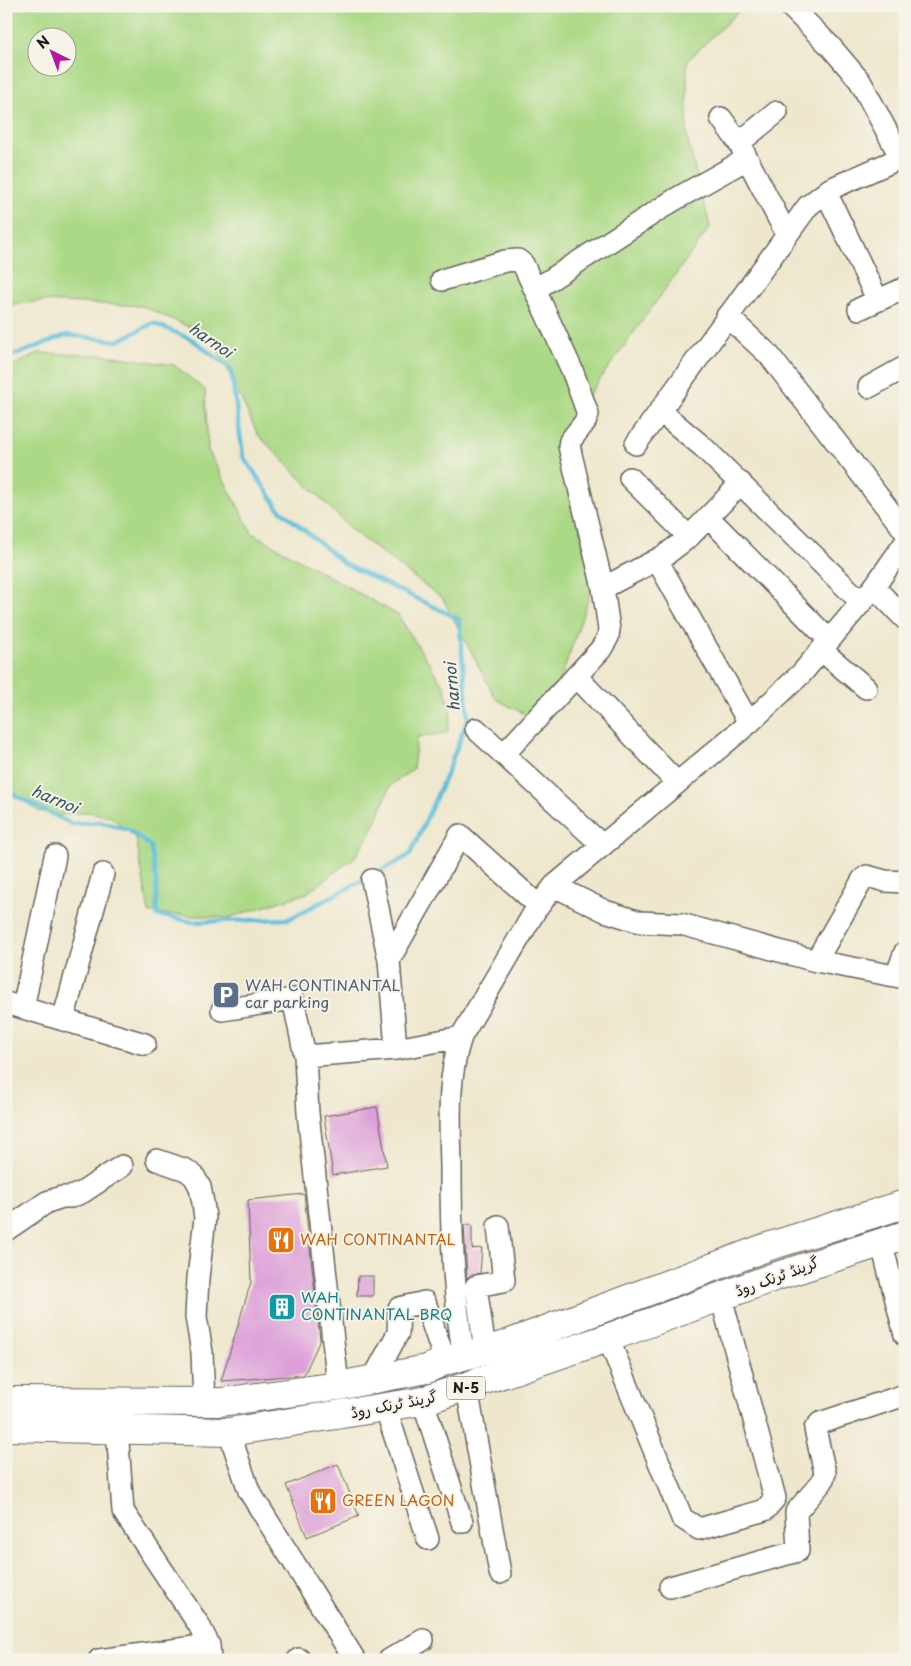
<svg xmlns="http://www.w3.org/2000/svg" width="911" height="1666" viewBox="0 0 911 1666" font-family="'Playpen Sans','Playpen Sans Arabic',sans-serif">
  <style>
    .green { fill: #acd986; stroke: #647a51; fill-rule: evenodd }
    .lines { fill: none; stroke-linecap: round; stroke-linejoin: round }
    .stream { stroke: #5cbfdb; stroke-width: 4.5 }
    .building { fill: #dda0d9 }
    .minor-casing { stroke: #66635a; stroke-width: 24 }
    .highway-casing { stroke: #66635a; stroke-width: 30 }
    .minor { stroke: #fff; stroke-width: 21 }
    .highway { stroke: #fff; stroke-width: 28 }
    .labels { text-anchor: middle; stroke-width: 4; stroke-linejoin: round; paint-order: stroke }
    .shield { fill: #f7f3e8; stroke: #5e5c59; stroke-width: 1 }
    .shield-label { font-size: 14px; font-weight: bold; fill: #1c1c1c }
    .service-label { font-size: 15px; fill: #4e5e75; stroke: #f7f3e8; text-anchor: start }
    .food-label { font-size: 15px; fill: #c56008; stroke: #f7f3e8; text-anchor: start }
    .street-label { font-size: 15px; fill: #1c1c1c; stroke: #f7f3e8 }
    .culture-label { font-size: 15px; fill: #0d838f; stroke: #f7f3e8; text-anchor: start }
    .water-label { font-size: 16px; font-style: italic; fill: #32555f; stroke: #f7f3e8 }
  </style>
  <rect width="100%" height="100%" fill="#f7f3e8"/>
  <filter id="ink" filterUnits="userSpaceOnUse"><feTurbulence type="fractalNoise" baseFrequency=".02" numOctaves="2"/><feDisplacementMap in="SourceGraphic" scale="10" xChannelSelector="R" yChannelSelector="G"/><feConvolveMatrix kernelMatrix="1 2 1 2 8 2 1 2 1" color-interpolation-filters="sRGB"/></filter>
  <filter id="wash" filterUnits="userSpaceOnUse"><feTurbulence type="fractalNoise" baseFrequency=".0096" numOctaves="4" result="noise"/><feDisplacementMap in="SourceGraphic" scale="20" xChannelSelector="R" yChannelSelector="G"/><feGaussianBlur stdDeviation="1.12" result="paint"/><feColorMatrix in="noise" values="0 0 0 0 0 0 0 0 0 0 0 0 0 0 0 0 0 1.4 0 .05"/><feComposite in="paint" operator="in"/></filter>
  <g filter="url(#wash)">
    <rect width="100%" height="100%" fill="#eee7cd"/>
    <!-- green -->
    <path class="green" d="M6,6H744L687,61V138L710,227L585,400L570,477L592,588L545,725L496,699L443,599L354,532L258,435L212,337L142,306L42,301L6,306ZM38,38H68V68H38Z
      M39,353L104,355L174,365L205,390L208,450L252,533L398,615L445,688L451,715L447,733L417,737L413,769L390,786L375,825L355,857L307,893L228,918L149,913L136,838L111,817L90,812L59,815L38,811L6,786V369Z"/>
    <g class="lines">
      <!-- stream -->
      <path class="stream" d="M6,356L21,353L66,335L118,341L153,323L193,340L231,369L243,456L279,509L345,564L459,619L468,719L447,773L410,855L373,875
        M6,791L72,824L102,822L129,830L150,846L156,879L157,915L194,922L289,919L367,878"/>
    </g>
    <g id="blocks">
      <!-- building -->
      <path class="building" d="M377,1107L387,1166L333,1175L324,1116Z
        M304,1194L320,1340L304,1375L221,1381L251,1282L248,1200Z
        M464,1225H472V1249L482,1248L480,1273L467,1278Z
        M358,1276H373V1296H357Z
        M338,1464L359,1516L307,1537L286,1485Z"/>
    </g>
  </g>
  <g filter="url(#ink)">
    <use href="#blocks" fill-opacity="0" stroke="#66635a" stroke-width="1"/>
    <g class="lines">
      <!-- minor casing -->
      <g class="minor-casing">
        <path id="minor" d="M790,6L831,47L860,81L901,158
          M721,118L739,143L786,233
          M739,143L777,112
          M826,192L877,299
          M442,280L505,261L518,260L523,264L572,370L588,414L585,422L570,441L569,446L603,588L609,629L608,637L601,649L504,754
          M536,289L674,200L747,159
          M859,309L905,288
          M727,316L769,355L905,531
          M869,387L905,367
          M660,411L703,447L861,602
          M636,444L808,206L830,189L905,156
          M630,478L689,537
          M709,518L829,640
          M657,560L749,723
          M874,587L905,619
          M603,588L664,556L689,537L741,483
          M821,650L866,688
          M576,676L677,783
          M476,729L602,845
          M372,880L389,960
          M554,886L605,911L640,922L681,924L816,961L905,978
          M816,961L863,879L867,876L885,881L905,882
          M896,976L905,952
          M6,1003L145,1044
          M23,1008L55,856
          M222,1010L293,999L305,1056L308,1113L338,1386
          M63,1020L103,874
          M396,1049L389,960L460,835L539,906
          M305,1056L396,1049L461,1037
          M157,1160L186,1170L194,1176L200,1187L203,1203L205,1218L198,1278L196,1317L202,1352L204,1403
          M6,1230L47,1202L62,1197H71L83,1192L122,1166
          M881,1241L905,1335
          M608,1338L682,1518L699,1529L765,1510L775,1498L721,1297
          M485,1351L476,1286L504,1281L498,1226
          M464,1357C453,1294 451,1230 451,1166C450,1122 447,1079 461,1037L535,911L554,886L749,723L802,673L874,587L905,543
          M373,1379L398,1333L399,1308L425,1302L445,1361
          M467,1388L500,1573
          M423,1401L462,1522
          M386,1409L428,1539
          M117,1429L123,1511L199,1625L209,1645L210,1660
          M229,1432L249,1491L355,1660
          M670,1587L798,1551L796,1512L822,1482L825,1473L815,1429L820,1423L905,1395
          M99,1660L209,1645
          M298,1660L299,1659
          M389,1660L423,1640"/>
      </g>
      <!-- highway casing -->
      <g class="highway-casing">
        <path id="highway" d="M6,1401L221,1402L338,1386L427,1369L445,1361L505,1345L767,1247L905,1204
          M6,1427L229,1432L423,1401L608,1338L774,1277L905,1235"/>
      </g>
      <!-- minor -->
      <use href="#minor" class="minor"/>
      <!-- highway -->
      <use href="#highway" class="highway"/>
    </g>
  </g>
  <!-- icons -->
  <defs>
    <g id="parking-square" transform="scale(1.4375)"><rect x="-9" y="-9" width="18" height="18" rx="4" fill="#5c6f8a" stroke="#f7f3e8"/><path d="M-3.5-5.5H1a3.5 3.5 0 0 1 0 7H-1V5.5H-3.5ZM-1-3.4V-.6H.8a1.4 1.4 0 0 0 0-2.8Z" fill="#fff"/></g>
    <g id="restaurant-square" transform="scale(1.4375)"><rect x="-9" y="-9" width="18" height="18" rx="4" fill="#e8710a" stroke="#f7f3e8"/><path d="M-5-6h1v4h1v-4h1v4h1v-4h1v5L-1.5 .5V6h-2V.5L-5-1ZM5-6V6H3V1.5H1.5Q1.5-4 5-6Z" fill="#fff"/></g>
    <g id="building-square" transform="scale(1.4375)"><rect x="-9" y="-9" width="18" height="18" rx="4" fill="#0f9aa8" stroke="#f7f3e8"/><path d="M-4-6H4V6H1V3H-1V6H-4ZM-2.5-4.3h1.7v1.8h-1.7ZM.8-4.3h1.7v1.8H.8ZM-2.5-1h1.7V.8h-1.7ZM.8-1h1.7V.8H.8Z" fill="#fff"/></g>
  </defs>
  <g fill-rule="evenodd">
    <use href="#parking-square" x="226" y="995"/>
    <use href="#restaurant-square" x="281" y="1240"/>
    <use href="#building-square" x="282" y="1307"/>
    <use href="#restaurant-square" x="323" y="1501"/>
  </g>
  <g class="labels">
    <!-- shield labels -->
    <rect class="shield" x="447" y="1376.5" width="38" height="23" rx="4"/>
    <g class="shield-label">
      <text x="466" y="1393">N-5</text>
    </g>
    <!-- service labels -->
    <g class="service-label">
      <text x="245" y="991">WAH CONTINANTAL<tspan x="245" dy="17">car parking</tspan></text>
    </g>
    <!-- food labels -->
    <g class="food-label">
      <text x="300" y="1245">WAH CONTINANTAL</text>
      <text x="342" y="1506">GREEN LAGON</text>
    </g>
    <!-- street labels -->
    <g class="street-label">
      <text transform="translate(777 1277) rotate(-20)" y="5">گرینڈ ٹرنک روڈ</text>
      <text transform="translate(394 1405) rotate(-11)" y="5">گرینڈ ٹرنک روڈ</text>
    </g>
    <!-- culture labels -->
    <g class="culture-label">
      <text x="301" y="1303">WAH<tspan x="301" dy="17">CONTINANTAL BRQ</tspan></text>
    </g>
    <!-- water labels -->
    <g class="water-label">
      <text transform="translate(211 340) rotate(34)" y="6">harnoi</text>
      <text transform="translate(452 687) rotate(-95)" y="6">harnoi</text>
      <text transform="translate(55 799) rotate(23)" y="6">harnoi</text>
    </g>
  </g>
  <!-- margin -->
  <rect width="911" height="1666" fill="none" stroke="#f7f3e8" stroke-width="25"/>
  <!-- north arrow -->
  <g transform="translate(52 52) rotate(318)"><circle r="24" fill="#f7f3e8" stroke="#9f9d96"/>
  <path d="M0-4L9 19L0 12L-9 19Z" fill="#b5179e"/>
  <text y="-8" font-size="14" font-weight="bold" text-anchor="middle" fill="#1c1c1c">N</text>
  </g>
</svg>
